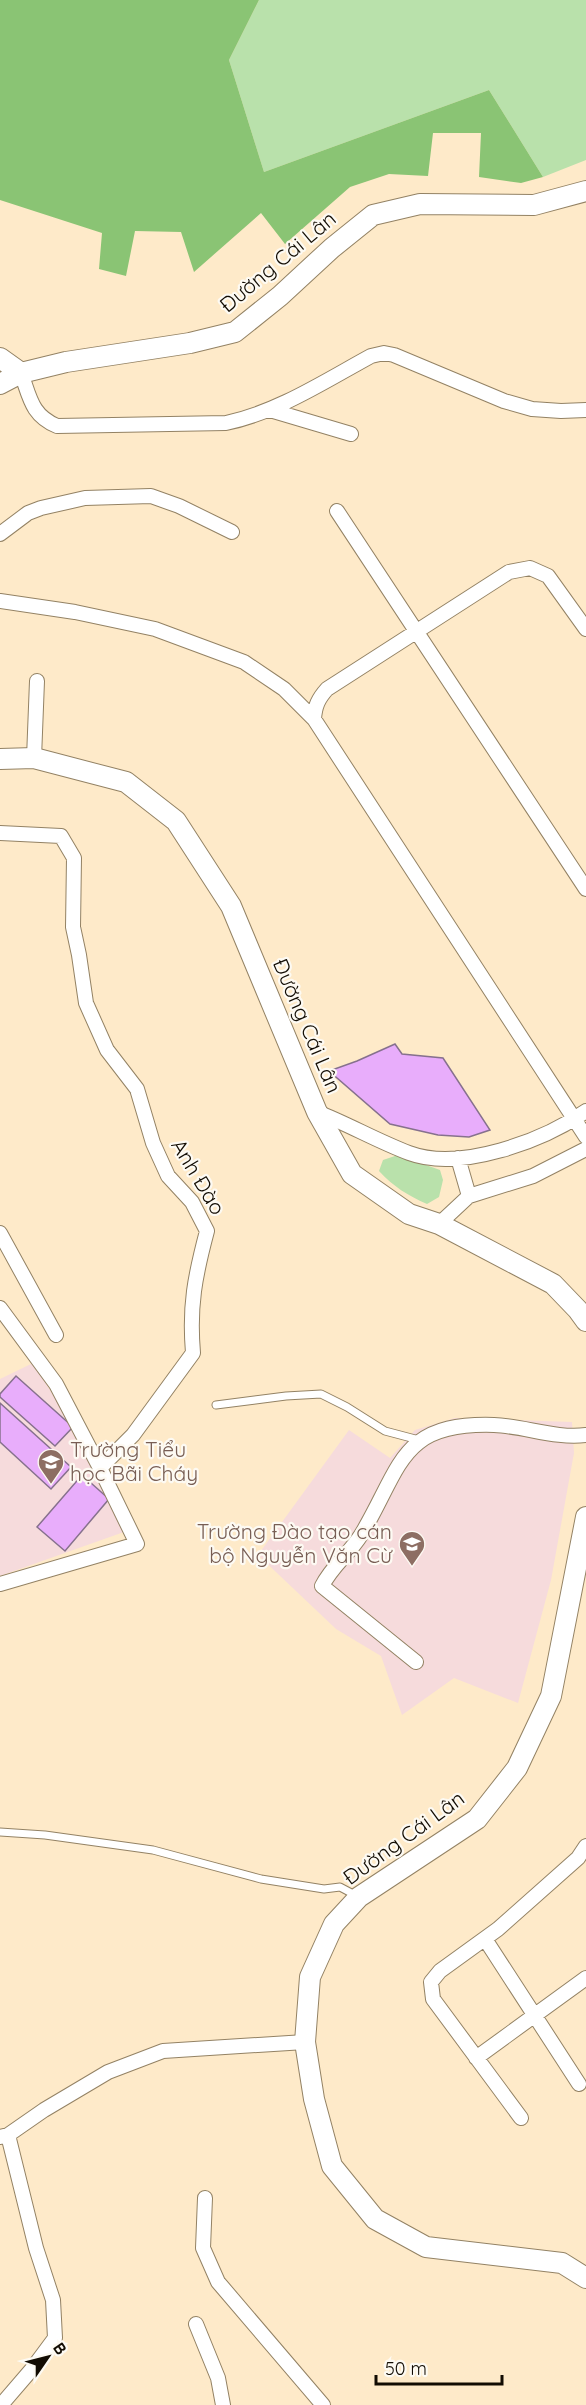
<svg xmlns="http://www.w3.org/2000/svg" width="586" height="2405" viewBox="0 0 586 2405" font-family="Quicksand,sans-serif">
  <style>
    .education { fill: #f6dbdc }
    .green { fill: #b9e1ab }
    .forest { fill: #8ac474 }
    .building { fill: #e8adfb; stroke: #86718d; stroke-width: 1.5 }
    .lines { fill: none; stroke-linecap: round; stroke-linejoin: round }
    .lane-casing { stroke: #938264; stroke-width: 9 }
    .street-casing { stroke: #938264; stroke-width: 16 }
    .secondary-casing { stroke: #938264; stroke-width: 22 }
    .lane { stroke: #fff; stroke-width: 7 }
    .street { stroke: #fff; stroke-width: 14 }
    .secondary { stroke: #fff; stroke-width: 20 }
    .labels { text-anchor: middle; stroke-width: 4.5; stroke-linejoin: round; paint-order: stroke }
    .street-label { font-size: 21px; fill: #120c03; stroke: #fdfaf3 }
    .education-label { font-size: 21px; fill: #785e54; stroke: #fdfaf3; text-anchor: start }
  </style>
  <rect width="100%" height="100%" fill="#feeac9"/>
  <!-- education -->
  <path class="education" d="M33,1363L80,1438L124,1532L0,1576V1379Z
    M455,1418L572,1422L574,1453L551,1580L518,1703L454,1678L402,1715L381,1656L336,1629L258,1555L349,1430L390,1458L415,1430Z"/>
  <!-- green -->
  <path class="green" d="M259,0H586V160L543,177L489,90L264,172L229,60Z
    M398,1155L440,1170L443,1180L439,1197L427,1204C407,1195 394,1187 379,1171L383,1160Z"/>
  <!-- forest -->
  <path class="forest" d="M0,0H259L229,60L264,172L489,90L543,177L521,183L479,177L481,133H433L428,176L389,174L350,187L285,244L261,213L194,272L181,232L135,231L126,276L99,269L102,233L0,200Z"/>
  <!-- building -->
  <path class="building" d="M395,1044L402,1054L443,1058L490,1130L469,1137L438,1135L390,1124L329,1071L357,1061Z
    M16,1376L73,1427L55,1446L0,1397V1394Z
    M0,1403L71,1467L51,1489L0,1442Z
    M82,1475L109,1499L65,1551L37,1527Z"/>
  <g class="lines">
    <!-- lane casing -->
    <g class="lane-casing">
      <path id="lane" d="M216,1405L286,1396L321,1394L347,1407L385,1431L419,1440
        M0,1832L45,1835L153,1850L261,1879L324,1889L340,1887L357,1896"/>
    </g>
    <!-- street casing -->
    <g class="street-casing">
      <path id="street" d="M21,373C30,397 31,415 57,426L226,423C278,412 325,381 371,356L384,353L394,355L504,401L532,409L561,411L586,410
        M270,410L351,434
        M337,511L586,889
        M0,534L28,513L41,508L85,498L151,496L179,506L232,532
        M0,601L75,612L155,629L244,662L284,689L314,719
        M586,629L548,576L530,568L509,572L327,689C318,699 315,706 314,719L586,1137
        M34,758L37,681
        M0,833L61,836L74,858L73,927L79,955L86,1003L107,1050L137,1089L153,1143L168,1176L192,1202L207,1231C195,1276 189,1306 193,1353L133,1435L100,1468L137,1544L0,1584
        M317,1112C348,1124 377,1141 409,1153C460,1172 543,1141 586,1111
        M458,1158L469,1196
        M439,1224L469,1196L533,1176L586,1149
        M0,1233L56,1335
        M0,1308L56,1384L100,1468
        M416,1662L322,1586C332,1566 350,1553 361,1535C402,1467 399,1422 494,1425C524,1426 556,1439 586,1435
        M485,1939L579,2084
        M476,2058L586,1978
        M521,2118L433,1999L431,1982L440,1971L498,1929L578,1858L586,1846
        M0,2137L8,2135L44,2110L108,2072L163,2051L305,2042
        M205,2198L203,2248L218,2282L323,2405
        M196,2324L218,2378L223,2405
        M1,2405L32,2369L55,2338L53,2300L36,2248L8,2135"/>
    </g>
    <!-- secondary casing -->
    <g class="secondary-casing">
      <path id="secondary" d="M0,358L21,373
        M0,384L21,373L66,362L190,343L235,332L280,296L332,248L373,215L420,204L534,205L586,191
        M0,759L34,758L126,782L176,821L231,906L317,1112L352,1174L409,1214L439,1224L553,1284L578,1310L586,1321
        M586,1517L551,1696L517,1768L477,1819L359,1897L334,1924L310,1977L305,2042L314,2099L332,2166L375,2219L426,2247L562,2263L586,2278"/>
    </g>
    <!-- lane -->
    <use href="#lane" class="lane"/>
    <!-- street -->
    <use href="#street" class="street"/>
    <!-- secondary -->
    <use href="#secondary" class="secondary"/>
  </g>
  <!-- icons -->
  <defs>
    <g id="school-pin" transform="scale(1.35)"><path d="M0 17L-7.5 6A9.5 9.5 0 1 1 7.5 6Z" fill="#8d6e63" stroke="#fdfaf3"/><path d="M0-5L7-2L0 1L-7-2ZM-4 1L0 2.5L4 1V4Q0 6-4 4Z" fill="#fff"/></g>
  </defs>
  <g fill-rule="evenodd">
    <use href="#school-pin" x="51" y="1462"/>
    <use href="#school-pin" x="412" y="1544"/>
  </g>
  <g class="labels">
    <!-- street labels -->
    <g class="street-label">
      <text transform="translate(278 262) rotate(-40)" y="7">Đường Cái Lân</text>
      <text transform="translate(307 1026) rotate(67)" y="7">Đường Cái Lân</text>
      <text transform="translate(198 1177) rotate(59)" y="7">Anh Đào</text>
      <text transform="translate(404 1838) rotate(-36)" y="7">Đường Cái Lân</text>
    </g>
    <!-- education labels -->
    <g class="education-label">
      <text x="70" y="1457">Trường Tiểu<tspan x="70" dy="24">học Bãi Cháy</tspan></text>
      <text x="392" y="1539" text-anchor="end">Trường Đào tạo cán<tspan x="392" dy="24">bộ Nguyễn Văn Cừ</tspan></text>
    </g>
  </g>
  <!-- north arrow -->
  <g transform="translate(48 2357) rotate(55)" stroke="#fdfaf3" stroke-width="4.5" paint-order="stroke">
  <path d="M0-4.5L10 22L0 15L-10 22Z" fill="#120c03"/>
  <text y="-9" font-size="16" font-weight="bold" text-anchor="middle" fill="#120c03">B</text>
  </g>
  <!-- scale -->
  <path d="M376 2375v9h126v-9" fill="none" stroke="#120c03" stroke-width="3"/>
  <text x="385" y="2375" font-size="18" fill="#120c03" stroke="#fdfaf3" stroke-width="4.5" paint-order="stroke">50 m</text>
</svg>
